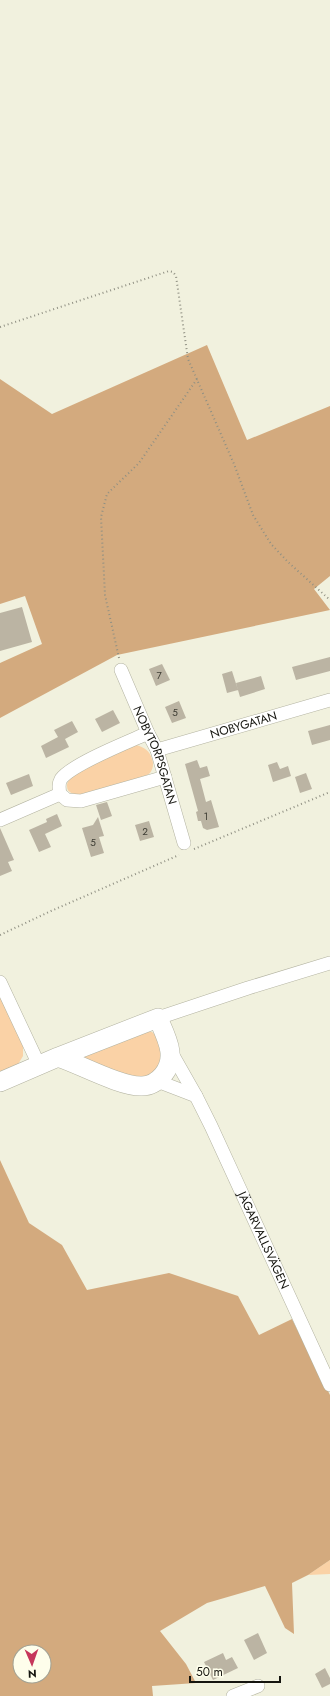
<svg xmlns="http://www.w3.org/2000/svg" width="330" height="1696" viewBox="0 0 330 1696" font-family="Jost,sans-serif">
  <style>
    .green { fill: #fad2a6 }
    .forest { fill: #d3aa7e; fill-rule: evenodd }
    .building { fill: #bbb4a3 }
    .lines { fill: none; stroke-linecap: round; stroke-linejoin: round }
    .street-casing { stroke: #b3b3a1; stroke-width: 14 }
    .secondary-casing { stroke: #b3b3a1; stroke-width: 20 }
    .path { stroke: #909083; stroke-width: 2; stroke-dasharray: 1 3; stroke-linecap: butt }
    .street { stroke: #fff; stroke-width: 13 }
    .secondary { stroke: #fff; stroke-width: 19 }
    .labels { text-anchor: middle; stroke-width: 4; stroke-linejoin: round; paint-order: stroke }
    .number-label { font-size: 10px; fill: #3e3d34 }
    .street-label { font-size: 12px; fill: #15150f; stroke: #fefeeb }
  </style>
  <rect width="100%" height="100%" fill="#f1f1de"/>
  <!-- green -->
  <path class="green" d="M136,745C144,747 150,751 152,759C154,764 153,769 150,773C142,781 94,792 81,795C75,794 67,794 67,786C67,771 118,752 131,746Z
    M0,995L23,1043V1056L17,1066L0,1074Z
    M146,1031L152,1032L161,1040L160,1069L140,1080L82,1058L83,1054Z
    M330,1560V1574L308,1575Z"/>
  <!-- forest -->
  <path class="forest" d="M207,345L247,440L330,406V576L314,589L330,610L117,655L0,718V663L42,644L25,596L0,604V379L52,414Z
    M0,1160L29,1223L62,1245L87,1290L169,1273L238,1296L259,1335L292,1319L330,1395V1560L308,1575L292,1583L294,1634L285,1628L265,1586L207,1603L160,1631L186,1664L196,1683L152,1686L153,1696H0ZM20,1652H44V1676H20Z"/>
  <!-- building -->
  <path class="building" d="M22,607L32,642L0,651V613Z
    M330,657V671L296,680L292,667Z
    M162,664L170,680L156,686L149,669Z
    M232,671L238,690L227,693L222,674Z
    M261,676L265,689L240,697L236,683Z
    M179,701L186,718L172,723L165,707Z
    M113,710L120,723L102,732L95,719Z
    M72,721L78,732L65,739L69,747L46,758L41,746L58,737L54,730Z
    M330,725V740L312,745L308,731Z
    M197,760L200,768L207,766L210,776L200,779L206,802L211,800L219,827L207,830L203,828L201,821H198L196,812L198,811L185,764Z
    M277,762L280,769L288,766L291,776L273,782L268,765Z
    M306,773L312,789L300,793L295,777Z
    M29,774L33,786L11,795L6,783Z
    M107,802L112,816L101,820L96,805Z
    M57,814L62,826L45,834L51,847L39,852L29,830L47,822L46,819Z
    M98,817L104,836L99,837L104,853L91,857L82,828L93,825Z
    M149,821L154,837L140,841L135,825Z
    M0,828L14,860L8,862L12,871L0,876Z
    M258,1633L267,1653L254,1660L244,1640Z
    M223,1653L226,1660L232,1657L238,1668L213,1680L204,1662Z
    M325,1668L330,1678V1684L322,1688L315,1674Z"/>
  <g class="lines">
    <!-- street casing -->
    <g class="street-casing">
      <g id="street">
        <path id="s1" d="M121,670L148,733L157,750L184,843"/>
        <path d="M148,733C128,742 72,764 61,779C58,784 59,789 60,794L67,800L81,801L165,777"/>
        <path id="s2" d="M157,750L330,700"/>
        <path d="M0,820L60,794"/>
        <path d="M0,982L39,1065"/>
        <path d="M158,1018L248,988L330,963"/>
        <path id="s3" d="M171,1052L196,1096L211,1126L330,1385"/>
        <path d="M157,1081L196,1096"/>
        <path d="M233,1696L258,1686"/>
      </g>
    </g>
    <!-- secondary casing -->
    <g class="secondary-casing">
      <path id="secondary" d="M0,1082L58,1057L158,1018C166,1037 178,1057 163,1075C157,1082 150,1086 142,1086C121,1087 79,1064 58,1057"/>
    </g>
    <!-- path -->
    <path class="path" d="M0,327L169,271L173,272L176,276L188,359L234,464L253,515L271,544L288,562L330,600
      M119,658L105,595L101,517L107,494L139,463L197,379
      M194,849L330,792
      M0,935L51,911L179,855"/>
    <!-- street -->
    <use href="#street" class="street"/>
    <!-- secondary -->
    <use href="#secondary" class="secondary"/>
  </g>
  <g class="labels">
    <!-- number labels -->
    <g class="number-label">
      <text x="159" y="679">7</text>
      <text x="175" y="716">5</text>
      <text x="206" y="820">1</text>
      <text x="145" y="835">2</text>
      <text x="93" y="846">5</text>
    </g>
    <!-- street labels -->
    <g class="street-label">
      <text dy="4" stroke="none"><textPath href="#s2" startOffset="90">NOBYGATAN</textPath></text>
      <text dy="4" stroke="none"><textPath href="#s1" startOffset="92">NOBYTORPSGATAN</textPath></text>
      <text dy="4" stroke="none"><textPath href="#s3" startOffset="210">JÄGARVALLSVÄGEN</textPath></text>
    </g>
  </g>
  <!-- north arrow -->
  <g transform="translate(32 1664) rotate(178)"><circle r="19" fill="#fefeeb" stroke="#a1a193"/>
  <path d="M0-3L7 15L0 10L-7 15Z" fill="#c6375b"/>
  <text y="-6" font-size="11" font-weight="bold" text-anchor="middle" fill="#15150f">N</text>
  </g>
  <!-- scale -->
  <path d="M190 1676v6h90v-6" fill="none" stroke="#15150f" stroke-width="2"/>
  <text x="196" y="1676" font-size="12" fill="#15150f" stroke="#fefeeb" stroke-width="3" paint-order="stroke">50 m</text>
</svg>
